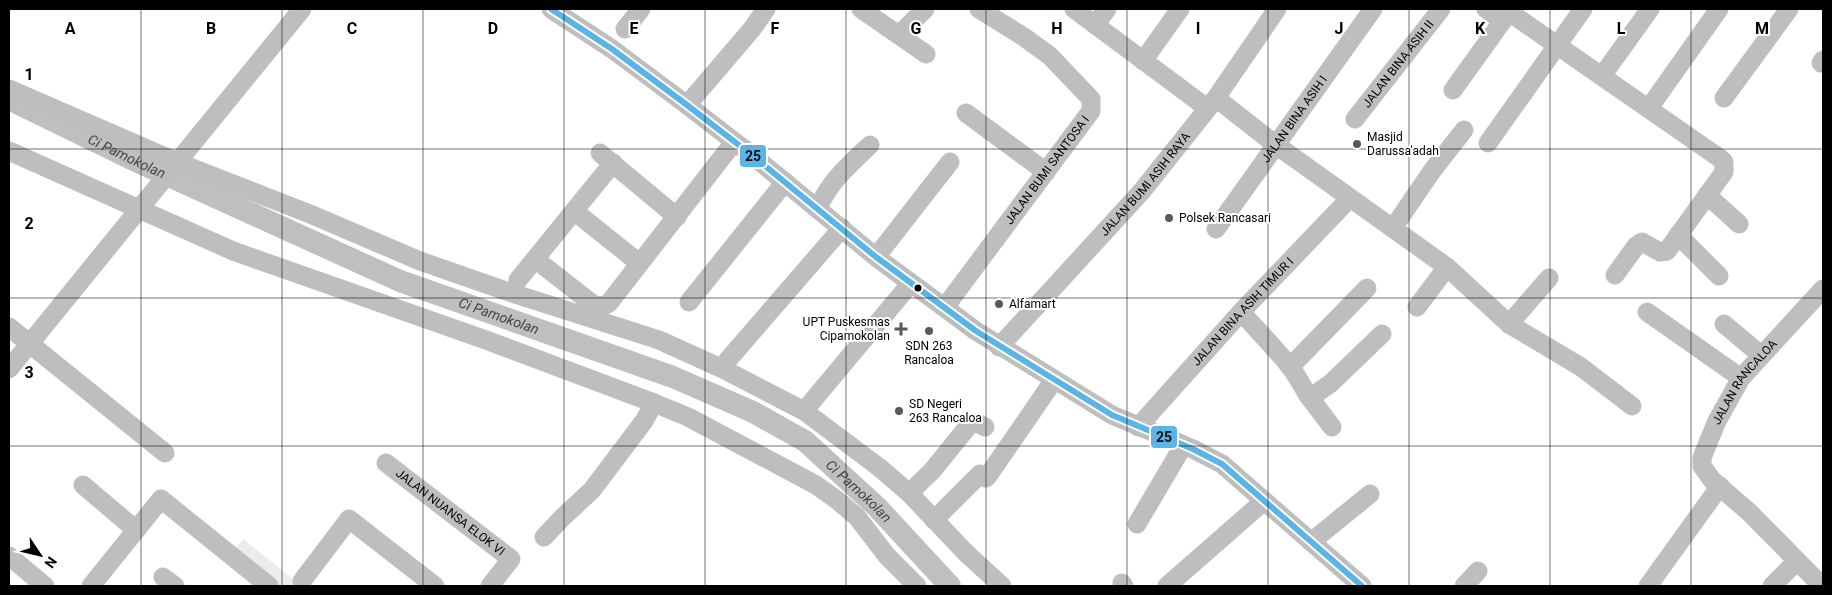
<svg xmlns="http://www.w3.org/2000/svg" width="1832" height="595" viewBox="0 0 1832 595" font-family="Roboto,sans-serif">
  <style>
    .green { fill: #ececec }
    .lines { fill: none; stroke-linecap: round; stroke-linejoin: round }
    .river { stroke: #bfbfbf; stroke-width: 22 }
    .minor { stroke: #bebebe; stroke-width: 19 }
    .bus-1-casing { stroke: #fff; stroke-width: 10 }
    .bus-1 { stroke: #5ab4e5; stroke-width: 6 }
    .grid { fill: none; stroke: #000; stroke-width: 1; stroke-opacity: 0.55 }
    .poi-dot { fill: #595959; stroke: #fff; stroke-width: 2 }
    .bus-dot { fill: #000; stroke: #fff; stroke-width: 2 }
    .labels { text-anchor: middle; stroke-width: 4; stroke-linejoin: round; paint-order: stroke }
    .street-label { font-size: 12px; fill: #000; stroke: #fff }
    .poi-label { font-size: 12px; fill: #000; stroke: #fff; text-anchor: start }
    .water-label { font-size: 14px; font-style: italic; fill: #444; stroke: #fff }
    .grid-label { font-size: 16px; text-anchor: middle; font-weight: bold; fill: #000; stroke: #fff; stroke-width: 4; stroke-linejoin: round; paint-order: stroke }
    .line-badge { stroke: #fff; stroke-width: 2 }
    .pale-badge-label { font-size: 14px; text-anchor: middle; font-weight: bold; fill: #111 }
  </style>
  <rect width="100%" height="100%" fill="#fff"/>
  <!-- green -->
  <path class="green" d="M243,539L298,583L295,586H274L233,553Z"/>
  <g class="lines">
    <!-- river -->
    <path class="river" id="s1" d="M9,99L136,161L400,281L673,377L753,412L805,441L877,507L950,586"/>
    <!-- minor -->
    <g class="minor">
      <path d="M551,9L612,49L687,105L753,156L876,257L976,331L1112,415L1193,449L1222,464L1362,586"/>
      <path d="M861,9L926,54"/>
      <path d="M1074,9L1207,108"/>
      <path d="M1486,9L1502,21"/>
      <path d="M1095,25L1107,9"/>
      <path d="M625,29L641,9"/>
      <path d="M899,35L925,9"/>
      <path d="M1143,61L1180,9"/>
      <path d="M1821,63L1823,60"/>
      <path d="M1602,76L1650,9"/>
      <path d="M9,89L177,162L310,214L420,261L509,292L659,340L723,369L804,411L880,468L909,493L966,553L1002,586"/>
      <path d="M1453,90L1509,12L1721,159L1724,162V172L1667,251L1660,252L1642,242L1636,246L1615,275"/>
      <path d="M1216,98L1276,145L1447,267L1509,324L1581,367L1632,406"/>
      <path d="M1724,98L1789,9"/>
      <path d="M687,105L752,29L766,9"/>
      <path d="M1649,108L1719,9"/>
      <path d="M966,113L1046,172"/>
      <path id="s2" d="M1355,119L1441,9"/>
      <path d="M1488,143L1583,9"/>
      <path d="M9,151L233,251L486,340L654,403L688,417L816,485L837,500L857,517L887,556L917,586"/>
      <path d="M600,153L677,217"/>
      <path d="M1707,195L1739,224"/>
      <path d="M817,209C832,179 847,167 870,145"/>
      <path d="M574,211L639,263"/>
      <path d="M1393,228L1432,171L1464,130"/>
      <path id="s3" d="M1216,229L1373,9"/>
      <path d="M1678,235L1719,276"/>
      <path d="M876,257L950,162"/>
      <path d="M535,259L594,305L603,306L609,303L734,142"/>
      <path d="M518,280L613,163"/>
      <path d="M689,302L785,182"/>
      <path id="s4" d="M945,307L1091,111V99L1050,56L1024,37L979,9"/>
      <path d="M1417,307L1447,267"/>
      <path d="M1241,312C1258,331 1276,349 1291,368C1299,378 1303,389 1310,398L1331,383L1382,334"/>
      <path d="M1647,312L1741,378"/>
      <path d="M1509,324L1549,278"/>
      <path d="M1724,324L1761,355"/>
      <path d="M9,327L165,453"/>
      <path id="s5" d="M999,347L1142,191L1216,98L1277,9"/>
      <path d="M727,361L842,228"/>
      <path d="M1290,367L1367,288"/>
      <path d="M9,369L302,9"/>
      <path d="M1310,398L1332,427"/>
      <path d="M804,411L911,283"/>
      <path id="s6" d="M1138,427L1241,312L1350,198"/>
      <path id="s7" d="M386,463L511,559L490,586"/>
      <path d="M83,485L136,530"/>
      <path d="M909,493L932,471L970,424L977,423L985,427"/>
      <path d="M934,520L980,474L986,478L990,473L1054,380"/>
      <path d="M1137,524L1183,446"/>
      <path d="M544,537L563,517L592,490L644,421L654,403"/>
      <path d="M1311,542L1370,494"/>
      <path d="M9,556L45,586"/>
      <path d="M163,577L175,586"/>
      <path d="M302,581L349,519L435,586"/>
      <path d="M1122,583L1124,586"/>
      <path d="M91,586L161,499L269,586"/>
      <path d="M1167,586L1264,501"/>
      <path d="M1464,586L1478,571"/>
      <path d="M1648,586L1720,486"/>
      <path d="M1772,586L1797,561"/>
      <path id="s8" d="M1822,586L1750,513L1712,480L1702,466V458L1707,445L1717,421L1741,378L1823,289"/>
    </g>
    <!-- bus-1 casing -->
    <g class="bus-1-casing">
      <path id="bus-1" d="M551,9L612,49L687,105L753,156L876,257L976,331L1112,415L1193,449L1222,464L1362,586"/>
    </g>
    <!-- bus-1 -->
    <use href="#bus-1" class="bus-1"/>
  </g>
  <!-- grid -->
  <path class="grid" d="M141,9V586M282,9V586M423,9V586M564,9V586M705,9V586M846,9V586M986,9V586M1127,9V586M1268,9V586M1409,9V586M1550,9V586M1691,9V586M9,149H1823M9,298H1823M9,446H1823"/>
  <!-- markers -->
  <g class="poi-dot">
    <circle cx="1357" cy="144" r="5"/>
    <circle cx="1169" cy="218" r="5"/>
    <circle cx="999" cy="304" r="5"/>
    <path d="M898.5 321.5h5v5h5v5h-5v5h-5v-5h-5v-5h5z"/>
    <circle cx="929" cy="331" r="5"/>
    <circle cx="899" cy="411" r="5"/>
  </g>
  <circle class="bus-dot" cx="918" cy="288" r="4.5"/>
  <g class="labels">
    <!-- street labels -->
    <g class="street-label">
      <text dy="4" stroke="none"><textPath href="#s2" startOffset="70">JALAN BINA ASIH II</textPath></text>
      <text dy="4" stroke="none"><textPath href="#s3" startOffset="135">JALAN BINA ASIH I</textPath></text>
      <text dy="4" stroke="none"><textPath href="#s4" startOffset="171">JALAN BUMI SANTOSA I</textPath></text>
      <text dy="4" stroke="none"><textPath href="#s5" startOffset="219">JALAN BUMI ASIH RAYA</textPath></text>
      <text dy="4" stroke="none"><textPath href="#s6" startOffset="156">JALAN BINA ASIH TIMUR I</textPath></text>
      <text dy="4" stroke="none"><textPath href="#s8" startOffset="266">JALAN RANCALOA</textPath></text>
      <text dy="4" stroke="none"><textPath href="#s7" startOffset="81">JALAN NUANSA ELOK VI</textPath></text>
    </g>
    <!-- poi labels -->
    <g class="poi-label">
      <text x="1367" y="141">Masjid<tspan x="1367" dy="14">Darussa'adah</tspan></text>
      <text x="1179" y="222">Polsek Rancasari</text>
      <text x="1009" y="308">Alfamart</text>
      <text x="890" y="326" text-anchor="end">UPT Puskesmas<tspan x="890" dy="14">Cipamokolan</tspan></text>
      <text x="929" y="350" text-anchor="middle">SDN 263<tspan x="929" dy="14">Rancaloa</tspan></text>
      <text x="909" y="408">SD Negeri<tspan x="909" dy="14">263 Rancaloa</tspan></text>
    </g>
    <!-- water labels -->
    <g class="water-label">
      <text dy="5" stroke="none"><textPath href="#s1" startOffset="131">Ci Pamokolan</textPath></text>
      <text dy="5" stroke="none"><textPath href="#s1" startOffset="536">Ci Pamokolan</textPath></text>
      <text dy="5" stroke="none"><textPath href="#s1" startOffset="941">Ci Pamokolan</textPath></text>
    </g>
  </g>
  <g class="grid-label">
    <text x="70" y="34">A</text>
    <text x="211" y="34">B</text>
    <text x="352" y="34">C</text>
    <text x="493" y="34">D</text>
    <text x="634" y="34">E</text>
    <text x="775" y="34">F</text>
    <text x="916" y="34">G</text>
    <text x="1057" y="34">H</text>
    <text x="1198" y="34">I</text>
    <text x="1339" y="34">J</text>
    <text x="1480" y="34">K</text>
    <text x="1621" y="34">L</text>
    <text x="1762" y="34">M</text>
    <text x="29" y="80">1</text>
    <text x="29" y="229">2</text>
    <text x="29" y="378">3</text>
  </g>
  <g class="line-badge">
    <rect x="739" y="144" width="28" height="24" rx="5" fill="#5ab4e5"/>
    <rect x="1150" y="425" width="28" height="24" rx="5" fill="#5ab4e5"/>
  </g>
  <g class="pale-badge-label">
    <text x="753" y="161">25</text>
    <text x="1164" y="442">25</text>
  </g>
  <!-- border -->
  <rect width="1832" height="595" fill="none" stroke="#000000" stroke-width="20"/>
  <!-- north arrow -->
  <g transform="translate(40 555) rotate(125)" stroke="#ffffff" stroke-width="4" paint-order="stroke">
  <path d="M0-4L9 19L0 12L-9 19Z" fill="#000000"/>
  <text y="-8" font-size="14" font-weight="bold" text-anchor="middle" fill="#000000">N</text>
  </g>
</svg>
